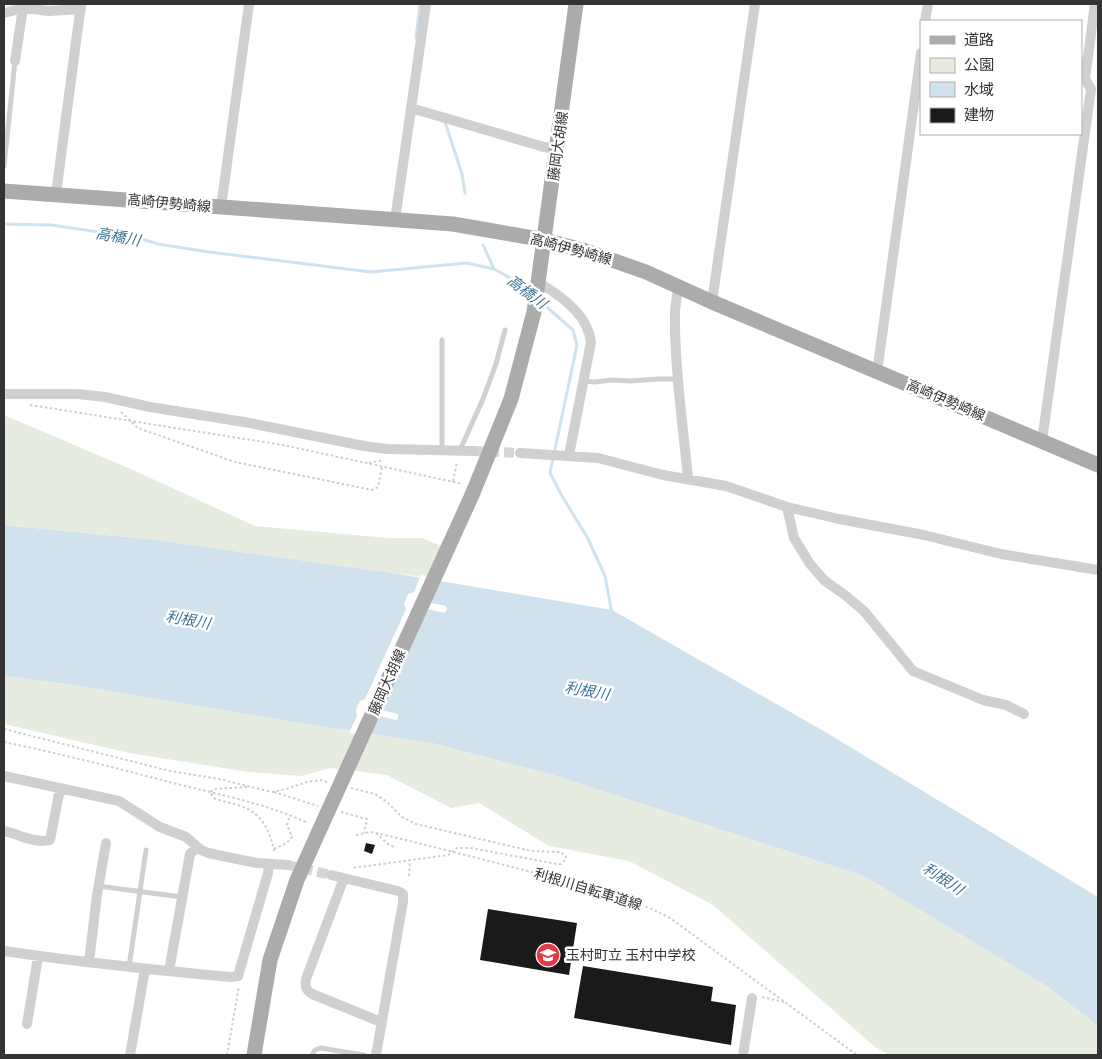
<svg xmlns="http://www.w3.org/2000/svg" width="1102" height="1059" viewBox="0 0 1102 1059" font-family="Figtree,'Noto Sans JP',sans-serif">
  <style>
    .green { fill: #e6ecdf }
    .water { fill: #cfe2ee }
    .pier { fill: #fff }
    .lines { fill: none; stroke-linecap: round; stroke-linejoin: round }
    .stream { stroke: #cfe2ee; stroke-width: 3 }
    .building { fill: #1a1a1a }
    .street-tunnel { stroke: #d6d6d6; stroke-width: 10; stroke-dasharray: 10 5; stroke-linecap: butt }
    .path { stroke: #cdcdcd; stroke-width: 2; stroke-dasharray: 2.5 2.5; stroke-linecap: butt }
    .lane { stroke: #d0d0d0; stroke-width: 5 }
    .street { stroke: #d0d0d0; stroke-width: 10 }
    .primary { stroke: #ababab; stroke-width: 15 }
    .primary-bridge { stroke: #ababab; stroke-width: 15 }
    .labels { text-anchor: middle; stroke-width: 5; stroke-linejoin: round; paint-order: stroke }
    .street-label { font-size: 14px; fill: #333; stroke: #fff }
    .poi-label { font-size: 14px; fill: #333; stroke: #fff; text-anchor: start }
    .water-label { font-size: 15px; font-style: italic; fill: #3f7597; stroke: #fff }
  </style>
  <rect width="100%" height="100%" fill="#fff"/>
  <!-- green -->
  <path class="green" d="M4,415L133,470L255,526L388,538H422L444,547L429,578L156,540L4,525Z
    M4,676L74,685L317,726L432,743L550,774L864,876L1048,987L1098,1026V1055H889L875,1047L713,905L629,861L549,846L479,803L451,808L387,775L330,768L302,776L249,772L129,753L4,724Z"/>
  <!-- water -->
  <path class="water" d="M4,525L156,540L386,572L612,610L827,733L1098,897V1026L1048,987L864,876L550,774L432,743L317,726L74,685L4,676Z"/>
  <!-- pier -->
  <path class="pier" d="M421,575L441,578L430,603L446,606L447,610L444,613L428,609L382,710L398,714V719L396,720L379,716L370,736L349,733L357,716L356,710L360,701L365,699L406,609L404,604L408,594L414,592Z"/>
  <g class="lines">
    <!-- stream -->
    <path class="stream" d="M416,38L420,4
      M445,122L462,174L465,193
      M4,224L51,225L139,238L158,244L209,252L371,272L467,263L494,269L510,278L532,295
      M483,245L494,269
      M541,302L573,330L577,345L550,473L562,496L587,537L605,576L612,613"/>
  </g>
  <!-- building -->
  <path class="building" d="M366,843L375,845L372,854L364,851Z
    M488,909L577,923L569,975L480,960Z
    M583,966L713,987L711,1001L736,1005L731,1045L574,1018Z"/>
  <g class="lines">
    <!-- street-tunnel -->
    <path class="street-tunnel" d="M474,451L520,453
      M288,865L331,875"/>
    <!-- path -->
    <path class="path" d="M30,405L283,445L463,484
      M121,412L138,428L235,462L372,490L378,487L382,467
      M369,463L384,460
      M453,481L457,462
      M4,729L170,771L219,779L272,792L286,789L307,782L322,780L327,782
      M4,742C62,754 120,769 177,784C221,795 267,804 308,823
      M247,787L214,789L210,792L214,798C223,802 232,803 241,806C265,815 269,832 275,853
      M351,788L375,794L387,802L402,817L416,824L531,851L560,852L566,856V859L561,864H557L471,848H457L448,855L352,868
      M274,792L318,806
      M341,812L367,819L364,833
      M376,833L388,844L396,848
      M356,835L370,832L376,833C428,845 480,859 532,872C582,885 624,894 670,918L857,1055
      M274,849L287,843L292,837L287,825L290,815
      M409,876L410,861
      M762,997L784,1002
      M227,1055L239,986"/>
    <!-- lane -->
    <path class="lane" d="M4,166L15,61
      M584,381L595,382L612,380L630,381L659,379H677
      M442,450V340
      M460,450L483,399L496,364L505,330
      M98,886L182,897
      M129,967L146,850
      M312,1055L315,1050L320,1048L364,1055"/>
    <!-- street -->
    <path class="street" d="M4,13L23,8L49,11L81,9
      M925,21L928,4
      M15,61L23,8
      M411,108L544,147L558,149
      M56,194L81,4
      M221,207L249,4
      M395,220L426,4
      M539,283C562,296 588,315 591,342L569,455
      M679,287C673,308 675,330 676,352C678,394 684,436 688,478
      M712,302L755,4
      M875,370L878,365L921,53
      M4,394H78L105,397L150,407L250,423L364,446L387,449L474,451
      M1042,441L1091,89L1085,79L1095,4
      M520,453L598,458L663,475L726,486L787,507L839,519L924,535L1001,554L1098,570
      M787,507L794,538L810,564L825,581L845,595L864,611L913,671L983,700L1006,705L1024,714
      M4,776L119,801L160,827L186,837L201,850L208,853L257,863L288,865
      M4,831C18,834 36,844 50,840L60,789
      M331,875L398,891L403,894V902L376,1055
      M344,878L306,979C305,987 305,989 312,994L381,1022
      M4,951C79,962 154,970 230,977L238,976L268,873L269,864
      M89,962L97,895L106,843
      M169,971L190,854L197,847
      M27,1024L38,957
      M130,1055L145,969
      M743,1055L752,998"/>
    <!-- primary -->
    <path class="primary" d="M4,191L453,224L545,240L586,251L646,272L712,302L1098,465
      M472,495L511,399L534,312L576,4
      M254,1055L270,960L297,880L324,820"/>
    <!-- primary-bridge -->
    <path class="primary-bridge" d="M324,820L472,495"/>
  </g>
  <!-- icons -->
  <defs>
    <g id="school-disc" transform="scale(1.25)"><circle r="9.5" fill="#e63946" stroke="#fff"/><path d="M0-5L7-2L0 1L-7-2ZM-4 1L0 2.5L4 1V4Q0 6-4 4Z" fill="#fff"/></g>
  </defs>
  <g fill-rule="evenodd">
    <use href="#school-disc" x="548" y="955"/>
  </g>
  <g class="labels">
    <!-- street labels -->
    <g class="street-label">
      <text transform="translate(558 146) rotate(-82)" y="5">藤岡大胡線</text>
      <text transform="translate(169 203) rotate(5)" y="5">高崎伊勢崎線</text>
      <text transform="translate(571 249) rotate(15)" y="5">高崎伊勢崎線</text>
      <text transform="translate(946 400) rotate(23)" y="5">高崎伊勢崎線</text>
      <text transform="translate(387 682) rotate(-66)" y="5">藤岡大胡線</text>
      <text transform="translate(588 889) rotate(17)" y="5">利根川自転車道線</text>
    </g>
    <!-- poi labels -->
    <g class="poi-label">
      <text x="566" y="960">玉村町立 玉村中学校</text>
    </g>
    <!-- water labels -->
    <g class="water-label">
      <text transform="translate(118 237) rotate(10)" y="5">高橋川</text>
      <text transform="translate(527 292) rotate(37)" y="5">高橋川</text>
      <text transform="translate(188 620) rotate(10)" y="5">利根川</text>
      <text transform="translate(587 691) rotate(10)" y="5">利根川</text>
      <text transform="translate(943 879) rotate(33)" y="5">利根川</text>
    </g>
  </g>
  <!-- border -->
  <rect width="1102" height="1059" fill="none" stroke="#333333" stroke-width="10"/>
  <!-- legend -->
  <rect x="920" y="20" width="162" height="115" fill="#ffffff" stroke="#adadad"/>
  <rect x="930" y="36" width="25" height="8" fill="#ababab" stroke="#adadad"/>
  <text x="964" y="45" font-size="15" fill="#333333">道路</text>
  <rect x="930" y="58" width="25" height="15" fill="#e6ecdf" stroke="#adadad"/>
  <text x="964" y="70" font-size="15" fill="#333333">公園</text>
  <rect x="930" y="82" width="25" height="15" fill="#cfe2ee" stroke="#adadad"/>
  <text x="964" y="95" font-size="15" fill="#333333">水域</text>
  <rect x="930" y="108" width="25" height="15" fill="#1a1a1a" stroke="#adadad"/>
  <text x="964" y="120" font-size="15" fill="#333333">建物</text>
</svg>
